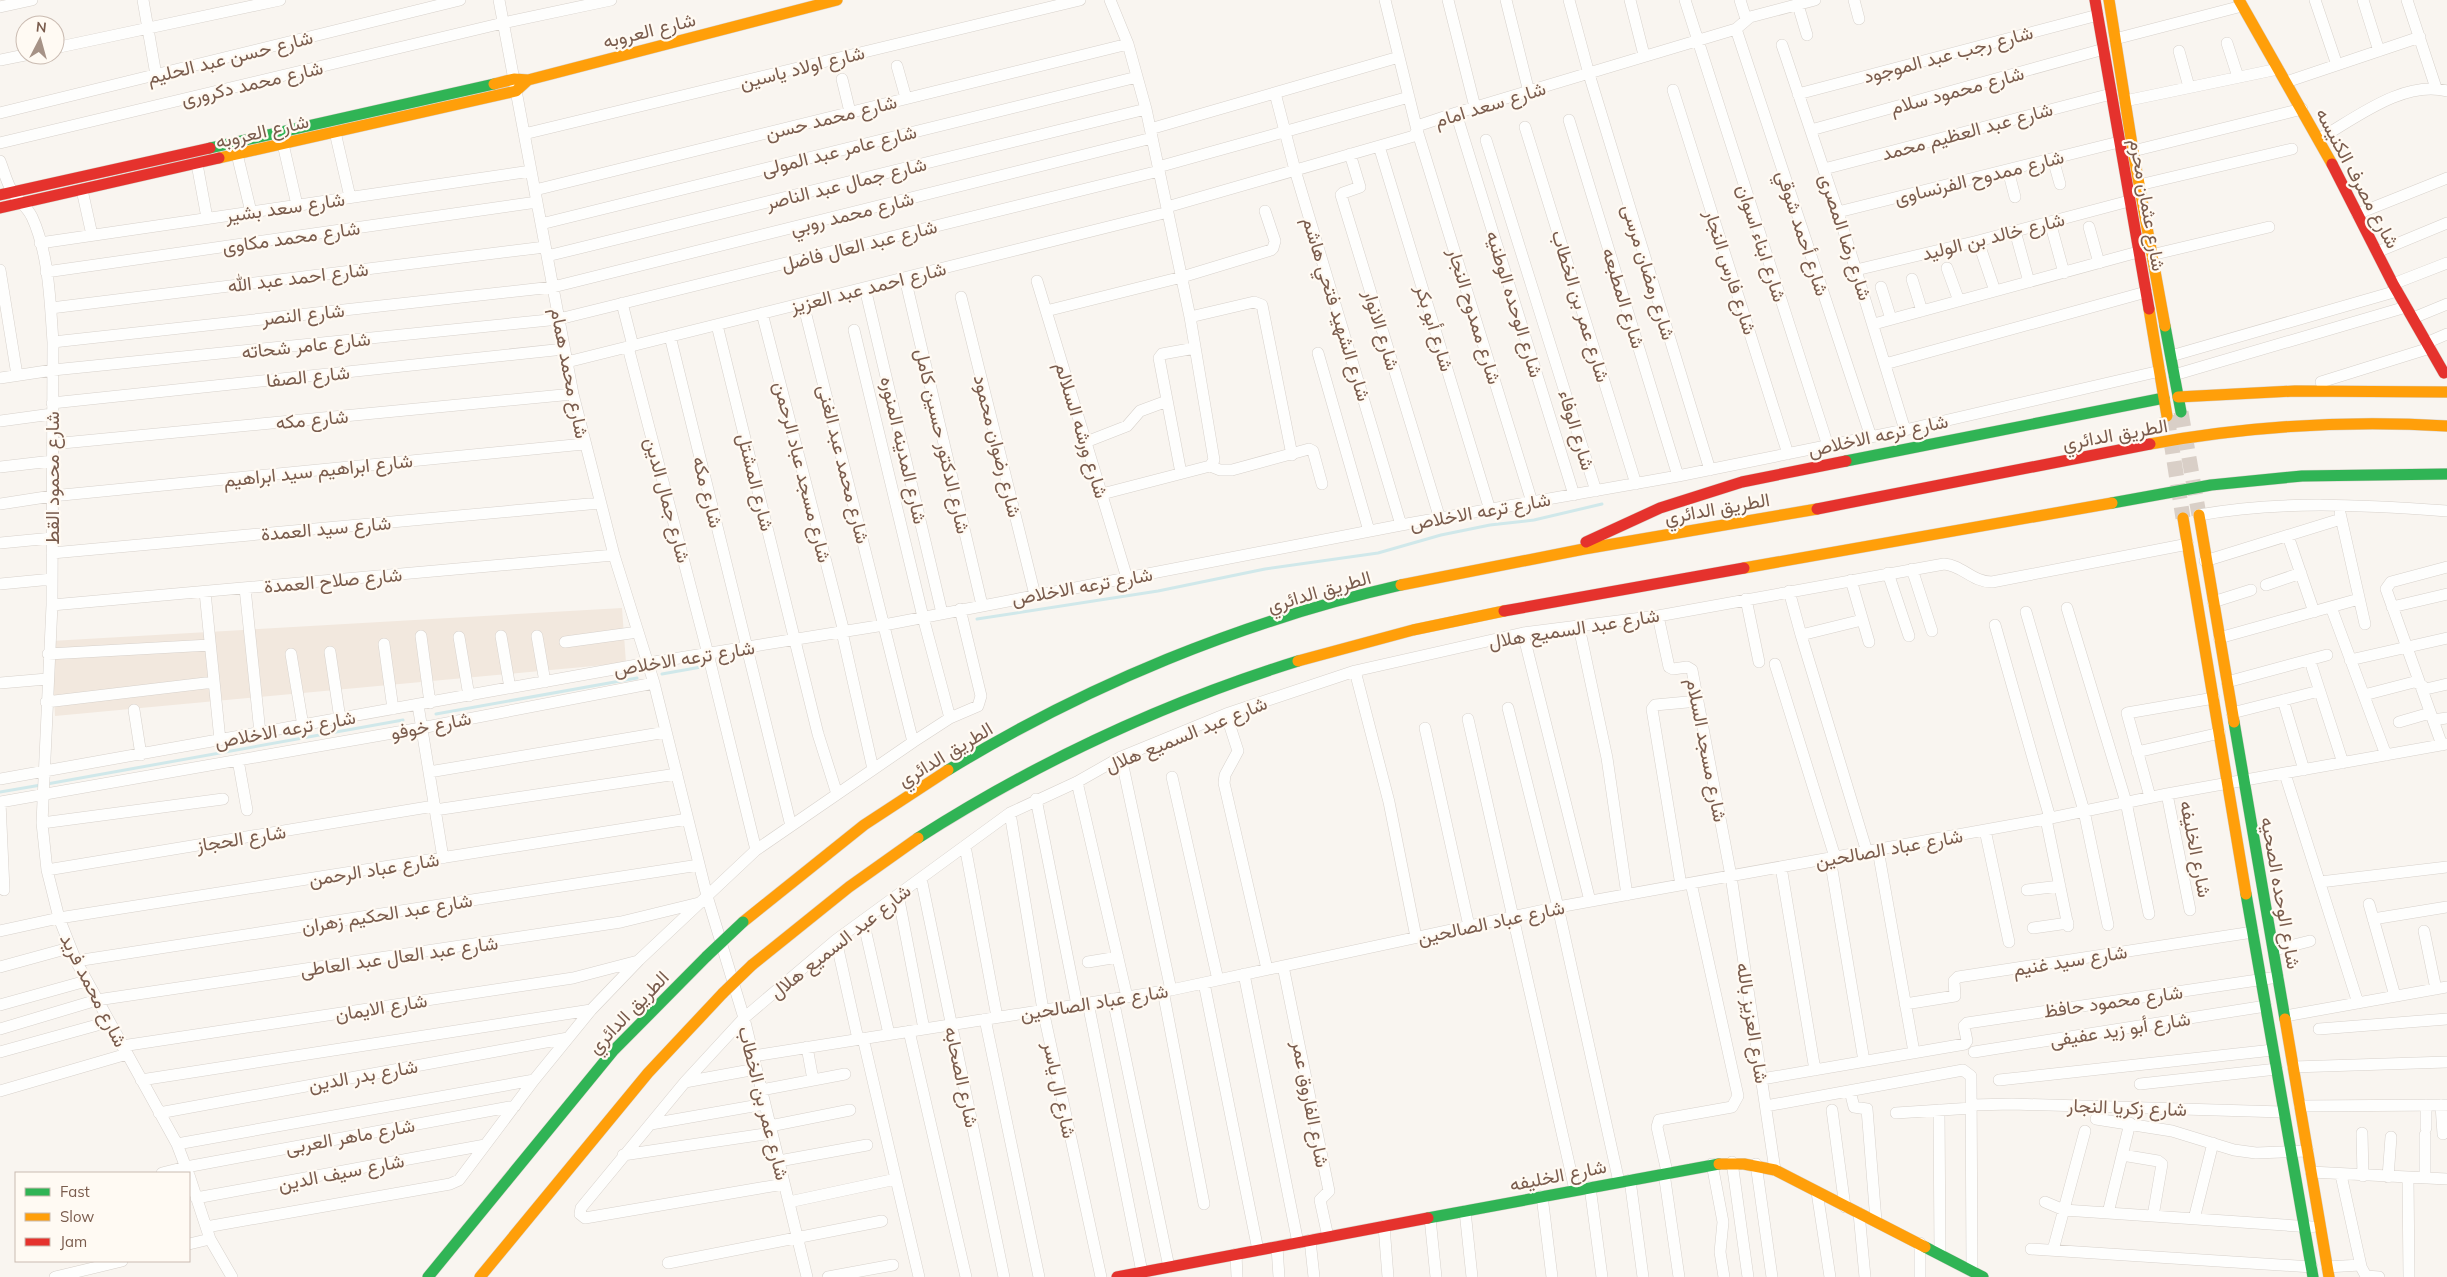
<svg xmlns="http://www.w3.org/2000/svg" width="2447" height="1277" viewBox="0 0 2447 1277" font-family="Mulish,Vazirmatn,sans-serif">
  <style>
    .residential { fill: #f2e8de }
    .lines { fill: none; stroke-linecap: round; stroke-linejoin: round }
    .stream { stroke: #d0e8ea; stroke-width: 3 }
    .secondary-tunnel { stroke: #d9cfc7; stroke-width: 15; stroke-dasharray: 15 8; stroke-linecap: butt }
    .street-casing { stroke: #d7d1cb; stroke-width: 12 }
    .fast-casing { stroke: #d9d2cb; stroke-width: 12 }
    .slow-casing { stroke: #d9d2cb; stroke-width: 12 }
    .jam-casing { stroke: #d9d2cb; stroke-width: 12 }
    .street { stroke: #fefefd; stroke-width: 11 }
    .fast { stroke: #30b455; stroke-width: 11 }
    .slow { stroke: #ff9f0a; stroke-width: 11 }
    .jam { stroke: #e5322d; stroke-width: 11 }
    .fast-bridge-casing { stroke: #dad1cc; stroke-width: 12; stroke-linecap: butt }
    .slow-bridge-casing { stroke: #dad1cc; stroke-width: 12; stroke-linecap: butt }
    .fast-bridge { stroke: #30b455; stroke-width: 11 }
    .slow-bridge { stroke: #ff9f0a; stroke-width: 11 }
    .labels { text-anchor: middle; stroke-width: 4.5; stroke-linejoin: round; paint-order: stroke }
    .street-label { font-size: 19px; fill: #7a5c4d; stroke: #fffaf3 }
  </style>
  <rect width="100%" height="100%" fill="#f9f5f0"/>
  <!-- residential -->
  <path class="residential" d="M622,608L626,663L55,716L51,641Z"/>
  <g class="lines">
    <!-- stream -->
    <path class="stream" d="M977,619L1158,591L1265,569L1378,553L1441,535L1490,525L1534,520L1602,504
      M662,674L701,667
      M436,714L637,678
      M47,784L403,720
      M0,792L41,785"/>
    <!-- secondary-tunnel -->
    <path class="secondary-tunnel" d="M2181,412L2199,515
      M2167,416L2183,518"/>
    <!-- street casing -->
    <g class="street-casing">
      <path id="street" d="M143,0L156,75
        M499,0L573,394L614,555L654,683L707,896L744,1018L807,1277
        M1385,0L1417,130L1532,502
        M1448,0L1475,107
        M1506,0L1529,92
        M1569,0L1589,74L1710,470
        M1630,0L1644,55
        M1685,0L1828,446
        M1740,0L1746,19
        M1854,0L1859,19
        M2315,0L2337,65
        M2363,0L2379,51
        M2407,0L2436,88
        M1798,5L1807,35
        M0,7L32,0
        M1736,29L1871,437
        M2115,39L2242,6
        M2227,43L2238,77
        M1782,45L1838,212L1905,430
        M55,48L280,0
        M2179,51L2189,87
        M0,60L25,55
        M897,66L906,98
        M842,79L850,112
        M2286,82L2420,37
        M1673,90L1788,454
        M1275,93L1295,170L1401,525
        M1798,94L2098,15
        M2125,101L2278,69
        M0,113L460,0
        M1456,113L1574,495
        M1569,120L1678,476
        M1525,127L1636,484
        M1150,129L1399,57
        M1811,130L2104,49
        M335,132L350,197
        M524,134L1080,0
        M2319,139C2356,118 2403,80 2447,91
        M1486,140L1596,491
        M0,143L503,23L611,0
        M283,144L297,205
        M1379,146L1490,510
        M2133,151L2302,109
        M237,154L251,212
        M1350,154L1360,187L1343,193L1341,195L1440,519
        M2053,159L2060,184
        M0,161C4,171 7,184 13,193C20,202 27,207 32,217C49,254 50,301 53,342L52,605L42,823L47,870L59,918L76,961L177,1144L188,1173
        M197,164L207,218
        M1158,167L1409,97
        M1824,169L2111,94
        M2008,170L2015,197
        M2139,185L2292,149
        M82,190L92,235
        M535,190L1128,44
        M1167,207L1414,136L1420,125L1456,113L1736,29L1750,17L1815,0
        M1838,212L2119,142
        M2357,214L2447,178
        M2050,222L2064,273
        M541,224L1137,77
        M2089,227L2099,263
        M2015,231L2029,282
        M1978,241L1995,291
        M40,243L531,171
        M2377,252L2447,223
        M2151,255L2269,227
        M547,256L1146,109
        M1947,268L1959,301
        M0,270L17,375
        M1856,270L1978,241L2129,201
        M46,272L537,202
        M905,278L982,605
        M1912,279L1922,311
        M1037,281L1127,578
        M2393,284L2447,263
        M1881,287L1891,319
        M865,288L942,613
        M961,297L1035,595
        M622,303L633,346
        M803,303L913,742
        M51,308L545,247
        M1046,311L1182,277L1271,250L1273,248L1275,241L1265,211
        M762,313L844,632
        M1190,317L1254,302L1262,305L1292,455
        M2413,318L2447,304
        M1874,324L2138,252
        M717,325L818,734L837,794
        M854,330L923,617L950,718
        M670,336L791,826
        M53,342L553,287L1152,138
        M2426,343L2447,334
        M628,347L708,654L756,850
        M1318,353L1369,531
        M2171,356L2397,291
        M567,362L1168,212
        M1885,364L2146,292
        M2174,375L2406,307
        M0,378L53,370L559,319L1159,171
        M2321,382L2430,348
        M52,403L564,349
        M0,421L52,414
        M1086,442L1127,426L1140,411L1167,401
        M52,444L573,394
        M1210,466L1220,470H1232L1309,449L1313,451L1322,484
        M0,467L52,461
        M1181,473L1159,358L1162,354L1195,348
        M1102,494L1210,466L1214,460L1190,317L1146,109L1128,44L1110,0
        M0,504L52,496L584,444
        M2340,513L2365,624
        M2199,515C2281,500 2364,505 2447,511
        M2288,536L2314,612
        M0,543L52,538
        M52,553L600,503
        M2205,561L2341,519
        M1912,569L1932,631
        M1888,573L1909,636
        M1851,580L1869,642
        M0,584L52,579
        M2266,585L2301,573
        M245,588L260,733
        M1789,591L1801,635L1867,852
        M205,592L220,740
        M1746,599L1759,662
        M2213,602L2251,590
        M52,605L614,555
        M2331,607L2386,755
        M2392,607L2447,594
        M2067,608L2126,802L2149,914
        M2026,612L2084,811L2108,925
        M1658,616L1669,667L1673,669L1687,667L1692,670L1731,876L1775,1170
        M1995,625L2050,818
        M1579,627L1607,758L1627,895
        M842,632L873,769
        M1523,633L1590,901
        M1801,635L1862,620
        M421,636L430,703
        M501,636L510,688
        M537,636L545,682
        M459,637L469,696
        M2219,638L2359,599
        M565,642L638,632
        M384,644L393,709
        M330,652L340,719
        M48,654L210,645
        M291,654L303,726
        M2350,660L2447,638
        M1775,664L1835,857
        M2312,667L2343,763
        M1355,671L1389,802L1416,937
        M2227,682L2327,655
        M0,683L47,679
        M2364,695L2414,682L2419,683L2426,689L2447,684
        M2283,700L2304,770
        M46,702L214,682
        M418,705L443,858
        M1508,708L1558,907L1619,1182
        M134,710L141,755
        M2232,713L2319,691
        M1226,714L1238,751L1225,775L1224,783L1267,969
        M1468,719L1575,1190
        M2433,720L2447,718
        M2399,722L2430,713
        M1425,728L1469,926
        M2442,745L2386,589L2391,582L2447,567
        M2137,752L2220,733
        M1121,757L1171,990
        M238,760L247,810
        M429,772L666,732
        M2285,774L2358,1003
        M1172,777L1218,980
        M0,779L648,663L884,625L1401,525L1678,476L1905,430L2160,371
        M1077,782L1127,997
        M2167,794L2190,910
        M2150,797L2127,713L2214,698
        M1036,799L1077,1005
        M0,802L421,728L654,683
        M0,802L4,890
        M435,810L677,774
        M1010,813L1043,1010L1101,1277
        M2046,819L2068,926
        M42,823L223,799
        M1985,830L2009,942
        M965,846L997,1017
        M1878,850L1914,1052
        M1830,858L1864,1061
        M1781,867L1815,1070
        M47,870L434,806
        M921,878L1004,1277
        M2320,882L2447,867
        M1681,885L1652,709L1655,705L1698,701
        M2027,890L2060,886
        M898,895L924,1029
        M2369,904L2395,996
        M2373,919L2447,907
        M863,920L889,1034
        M2033,928L2068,923
        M0,931L59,918L688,819
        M2424,931L2436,989
        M836,940L858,1039
        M2274,950L2310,941
        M76,961L699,865
        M1088,962L1118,957
        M1283,966L1329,1191L1320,1200L1328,1237
        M0,967L69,948
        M1244,974L1298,1243
        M1204,983L1258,1250
        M1163,991L1204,1204
        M1113,999L1169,1267
        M1088,1003L1142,1272
        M1905,1004L1955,996L1954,981L1958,977L2253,932
        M0,1005L86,981
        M2285,1016L2447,987
        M985,1019L1039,1277
        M0,1029L97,1000L621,922L699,903
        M2319,1029L2447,1019
        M909,1031L966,1277
        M863,1038L919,1277
        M122,1046L573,978L638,961
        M807,1047L813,1080
        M0,1052L108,1022
        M1974,1052L2266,1006
        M753,1056L1171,990L1558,907L2046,819L2167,794L2447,744
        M2293,1067L2447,1062
        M1762,1079L1965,1044L1967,1041L1964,1026L1967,1023L2278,977
        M141,1080L591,1010
        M1999,1080L2273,1050
        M685,1082L756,1069
        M2140,1084L2277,1069
        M761,1090L845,1074
        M0,1091L127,1054
        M1850,1091L1854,1107L1867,1109L1876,1221
        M1972,1105L2012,1104L2283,1112
        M2441,1105L2443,1134
        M1766,1106L1963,1070L1971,1076L1972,1271
        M2300,1106L2447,1105
        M1832,1110L1845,1207
        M1939,1110L1940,1254
        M159,1113L568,1038
        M1896,1113L1972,1108
        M2096,1119L2172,1131L2234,1150L2256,1153L2308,1151
        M651,1124L765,1104
        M770,1126L850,1110
        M2426,1128V1105
        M2362,1133L2363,1176
        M2425,1135V1178
        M177,1144L534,1080
        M623,1155L772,1133
        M2122,1155L2158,1161L2162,1164L2153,1216
        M779,1161L867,1145
        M1732,1162L1748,1277
        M1712,1164L1723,1222L1720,1252L1724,1277
        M1756,1164L1772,1277
        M1667,1172L1657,1127L1659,1120L1732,1107L1738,1096L1691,883
        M2311,1172L2447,1179
        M162,1173L186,1167L515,1106
        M1664,1173L1679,1277
        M189,1175L210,1239L232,1277
        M2341,1175L2361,1266
        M2388,1177L2391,1137
        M2408,1178L2409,1277
        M1630,1180L1643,1277
        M784,1184L585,1218L580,1214L581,1208L685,1082L744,1018L836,940L1010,813L1077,782L1121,757L1226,714L1355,671L1523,633L1658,616L1944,564C1962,565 1972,582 1992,582L2188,544
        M1590,1187L1602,1277
        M1817,1192L1830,1277
        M1542,1196L1552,1277
        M196,1198L485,1145
        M789,1202L896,1179
        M2045,1202L2064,1210L2312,1227
        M1465,1211L1472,1277
        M1859,1213L1865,1277
        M2108,1213L2130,1123
        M1430,1218L1436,1277
        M2194,1219L2213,1143
        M1384,1226L1388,1277
        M206,1227L450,1184L459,1180L534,1080L591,1010L639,960L756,850L913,742L950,718L978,706L981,696L960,609
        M1310,1240L1314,1277
        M1920,1243V1277
        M189,1244L210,1239
        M1277,1247L1279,1277
        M2031,1249L2312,1267
        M2053,1250L2085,1131
        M1236,1254L1237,1277
        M668,1263L882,1221
        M2327,1267L2360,1265L2366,1276L2379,1277
        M55,1277L122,1261
        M828,1277L893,1265"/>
    </g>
    <!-- fast casing -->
    <g class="fast-casing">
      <path id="fast" d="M210,148L494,84
        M2165,326L2181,412
        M1846,461L2164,398
        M2112,503L2211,485L2302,476L2447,474
        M2234,722L2285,1019
        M948,770C1087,685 1243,621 1401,585
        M918,838C1037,762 1163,703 1298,661
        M2246,894L2313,1277
        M1428,1218L1719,1164
        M1925,1247L1983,1277
        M428,1277L613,1051L707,956"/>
    </g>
    <!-- slow casing -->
    <g class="slow-casing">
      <path id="slow" d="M2109,0L2133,151L2165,326
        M2239,0L2332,164
        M494,84L514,79L528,80L837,0
        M219,158L516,91L528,80
        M2149,309L2167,416
        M2178,397L2295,391L2447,392
        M2150,444C2248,426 2347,420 2447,426
        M2199,515L2234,722
        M2183,518L2246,894
        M1744,568L2112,503
        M1401,585L1584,549L1817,509
        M1298,661L1413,630L1504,611
        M743,922L864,825L948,770
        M752,965L849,887L918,838
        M2285,1019L2329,1277
        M1719,1164H1744L1775,1170L1925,1247
        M480,1277L648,1073L723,993"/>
    </g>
    <!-- jam casing -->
    <g class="jam-casing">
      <path id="jam" d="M2095,0L2149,309
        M2332,164L2393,284L2444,373
        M0,195L210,148
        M0,208L219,158
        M1817,509L2150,444
        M1586,542L1660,508L1742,482L1846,461
        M1504,611L1744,568
        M1117,1277L1428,1218"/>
    </g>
    <!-- street -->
    <use href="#street" class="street"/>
    <!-- fast -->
    <use href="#fast" class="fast"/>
    <!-- slow -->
    <use href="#slow" class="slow"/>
    <!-- jam -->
    <use href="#jam" class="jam"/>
    <!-- fast-bridge casing -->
    <g class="fast-bridge-casing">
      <path id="fast-bridge" d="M707,956L743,922"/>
    </g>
    <!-- slow-bridge casing -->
    <g class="slow-bridge-casing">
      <path id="slow-bridge" d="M723,993L752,965"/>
    </g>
    <!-- fast-bridge -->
    <use href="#fast-bridge" class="fast-bridge"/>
    <!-- slow-bridge -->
    <use href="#slow-bridge" class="slow-bridge"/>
  </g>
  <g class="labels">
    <!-- street labels -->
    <g class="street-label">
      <text transform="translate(649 30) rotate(-14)" y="7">شارع العروبه</text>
      <text transform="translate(1948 54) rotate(-15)" y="7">شارع رجب عبد الموجود</text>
      <text transform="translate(230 57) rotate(-14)" y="7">شارع حسن عبد الحليم</text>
      <text transform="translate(802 67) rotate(-14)" y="7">شارع اولاد ياسين</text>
      <text transform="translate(252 83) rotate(-13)" y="7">شارع محمد دكرورى</text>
      <text transform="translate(1957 90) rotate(-15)" y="7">شارع محمود سلام</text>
      <text transform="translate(1490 104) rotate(-17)" y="7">شارع سعد امام</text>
      <text transform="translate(831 117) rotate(-14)" y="7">شارع محمد حسن</text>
      <text transform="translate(262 131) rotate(-13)" y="7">شارع العروبه</text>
      <text transform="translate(1967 131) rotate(-15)" y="7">شارع عبد العظيم محمد</text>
      <text transform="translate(839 150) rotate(-14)" y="7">شارع عامر عبد المولى</text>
      <text transform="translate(1979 177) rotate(-14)" y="7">شارع ممدوح الفرنساوى</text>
      <text transform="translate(2358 178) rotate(62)" y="7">شارع مصرف الكنيسه</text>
      <text transform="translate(846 183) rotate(-14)" y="7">شارع جمال عبد الناصر</text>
      <text transform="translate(2148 205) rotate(80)" y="7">شارع عثمان محرم</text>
      <text transform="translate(285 207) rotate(-8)" y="7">شارع سعد بشير</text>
      <text transform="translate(852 213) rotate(-14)" y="7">شارع محمد روبي</text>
      <text transform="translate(1803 233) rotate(72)" y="7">شارع أحمد شوقي</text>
      <text transform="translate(1993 236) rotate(-14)" y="7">شارع خالد بن الوليد</text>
      <text transform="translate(291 237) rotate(-8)" y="7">شارع محمد مكاوى</text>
      <text transform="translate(1846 237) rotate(72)" y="7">شارع رضا المصرى</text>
      <text transform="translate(1762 243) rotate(72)" y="7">شارع ابناء اسوان</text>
      <text transform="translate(859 245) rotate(-14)" y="7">شارع عبد العال فاضل</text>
      <text transform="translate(1649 272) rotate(73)" y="7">شارع رمضان مرسى</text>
      <text transform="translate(1731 272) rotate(72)" y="7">شارع فارس النجار</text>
      <text transform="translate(298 277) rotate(-7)" y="7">شارع احمد عبد الله</text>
      <text transform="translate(868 287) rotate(-14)" y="7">شارع احمد عبد العزيز</text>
      <text transform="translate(1624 298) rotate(73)" y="7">شارع المطبعه</text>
      <text transform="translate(1515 304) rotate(73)" y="7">شارع الوحده الوطنيه</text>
      <text transform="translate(1581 306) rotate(73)" y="7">شارع عمر بن الخطاب</text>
      <text transform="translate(1337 309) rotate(73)" y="7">شارع الشهيد فتحي هاشم</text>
      <text transform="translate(303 314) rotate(-6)" y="7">شارع النصر</text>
      <text transform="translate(1475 316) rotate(73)" y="7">شارع ممدوح النجار</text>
      <text transform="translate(1435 328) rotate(73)" y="7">شارع أبو بكر</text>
      <text transform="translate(1382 330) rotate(73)" y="7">شارع الانوار</text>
      <text transform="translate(306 345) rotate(-6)" y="7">شارع عامر شحاته</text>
      <text transform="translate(570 373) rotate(79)" y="7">شارع محمد همام</text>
      <text transform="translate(308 376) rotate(-6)" y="7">شارع الصفا</text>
      <text transform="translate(312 419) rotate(-5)" y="7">شارع مكه</text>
      <text transform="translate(1082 430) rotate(73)" y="7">شارع ورشه السلالم</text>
      <text transform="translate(1577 430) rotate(73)" y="7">شارع الوفاء</text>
      <text transform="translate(2115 434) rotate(-10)" y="7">الطريق الدائري</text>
      <text transform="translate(1878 435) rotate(-12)" y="7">شارع ترعه الاخلاص</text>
      <text transform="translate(943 441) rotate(77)" y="7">شارع الدكتور حسين كامل</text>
      <text transform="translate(998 446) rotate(76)" y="7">شارع رضوان محمود</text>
      <text transform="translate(904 450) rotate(77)" y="7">شارع المدينه المنوره</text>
      <text transform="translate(844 464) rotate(76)" y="7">شارع محمد عبد الغنى</text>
      <text transform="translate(318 470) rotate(-6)" y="7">شارع ابراهيم سيد ابراهيم</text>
      <text transform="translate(803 472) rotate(76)" y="7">شارع مسجد عباد الرحمن</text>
      <text transform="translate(52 478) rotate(-90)" y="7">شارع محمود القط</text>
      <text transform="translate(756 482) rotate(76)" y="7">شارع المشتل</text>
      <text transform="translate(708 492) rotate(76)" y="7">شارع مكه</text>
      <text transform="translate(668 500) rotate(75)" y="7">شارع جمال الدين</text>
      <text transform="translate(1717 508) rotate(-10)" y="7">الطريق الدائري</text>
      <text transform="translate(1480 511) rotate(-10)" y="7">شارع ترعه الاخلاص</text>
      <text transform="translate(326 528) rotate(-5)" y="7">شارع سيد العمدة</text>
      <text transform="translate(333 580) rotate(-5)" y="7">شارع صلاح العمدة</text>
      <text transform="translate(1082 586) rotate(-10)" y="7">شارع ترعه الاخلاص</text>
      <text transform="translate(1319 591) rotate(-16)" y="7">الطريق الدائري</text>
      <text transform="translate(1574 628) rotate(-9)" y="7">شارع عبد السميع هلال</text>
      <text transform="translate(684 658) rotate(-9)" y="7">شارع ترعه الاخلاص</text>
      <text transform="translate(431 725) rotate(-11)" y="7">شارع خوفو</text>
      <text transform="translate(285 729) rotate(-10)" y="7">شارع ترعه الاخلاص</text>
      <text transform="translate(1186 734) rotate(-22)" y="7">شارع عبد السميع هلال</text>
      <text transform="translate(1707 750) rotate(79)" y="7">شارع مسجد السلام</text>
      <text transform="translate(945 754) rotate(-31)" y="7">الطريق الدائري</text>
      <text transform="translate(241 838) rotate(-9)" y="7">شارع الحجاز</text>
      <text transform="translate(1889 848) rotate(-10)" y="7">شارع عباد الصالحين</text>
      <text transform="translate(2196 849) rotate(79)" y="7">شارع الخليفه</text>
      <text transform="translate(374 869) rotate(-9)" y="7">شارع عباد الرحمن</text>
      <text transform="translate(2281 893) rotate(80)" y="7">شارع الوحده الصحيه</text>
      <text transform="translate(387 913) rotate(-9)" y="7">شارع عبد الحكيم زهران</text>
      <text transform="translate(1491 922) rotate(-12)" y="7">شارع عباد الصالحين</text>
      <text transform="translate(840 941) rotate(-38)" y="7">شارع عبد السميع هلال</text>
      <text transform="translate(399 956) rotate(-8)" y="7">شارع عبد العال عبد العاطى</text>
      <text transform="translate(2070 960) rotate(-9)" y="7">شارع سيد غنيم</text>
      <text transform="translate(94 990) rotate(63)" y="7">شارع محمد فريد</text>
      <text transform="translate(2113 1001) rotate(-8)" y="7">شارع محمود حافظ</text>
      <text transform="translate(1094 1002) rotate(-9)" y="7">شارع عباد الصالحين</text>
      <text transform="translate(381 1007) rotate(-9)" y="7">شارع الايمان</text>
      <text transform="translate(628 1012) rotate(-46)" y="7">الطريق الدائري</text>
      <text transform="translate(1753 1023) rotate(81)" y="7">شارع العزيز بالله</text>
      <text transform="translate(2120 1029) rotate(-9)" y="7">شارع أبو زيد عفيفى</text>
      <text transform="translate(363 1075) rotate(-10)" y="7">شارع بدر الدين</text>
      <text transform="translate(962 1077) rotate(78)" y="7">شارع الصحابه</text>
      <text transform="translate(1060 1090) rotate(78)" y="7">شارع ال ياسر</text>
      <text transform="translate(764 1103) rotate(76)" y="7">شارع عمر بن الخطاب</text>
      <text transform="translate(1311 1104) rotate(79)" y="7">شارع الفاروق عمر</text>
      <text transform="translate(2127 1107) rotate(2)" y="7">شارع زكريا النجار</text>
      <text transform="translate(350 1136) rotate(-10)" y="7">شارع ماهر العربى</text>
      <text transform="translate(341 1172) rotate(-11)" y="7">شارع سيف الدين</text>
      <text transform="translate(1558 1175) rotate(-11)" y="7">شارع الخليفه</text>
    </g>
  </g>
  <!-- legend -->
  <rect x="15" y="1172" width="175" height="90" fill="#fffaf3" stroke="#cabbb1"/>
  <rect x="25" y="1188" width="25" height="8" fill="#30b455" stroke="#cabbb1"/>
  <text x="60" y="1197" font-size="15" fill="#7a5c4d">Fast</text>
  <rect x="25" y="1213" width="25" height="8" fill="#ff9f0a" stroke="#cabbb1"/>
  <text x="60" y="1222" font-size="15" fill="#7a5c4d">Slow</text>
  <rect x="25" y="1238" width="25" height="8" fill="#e5322d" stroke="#cabbb1"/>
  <text x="60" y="1247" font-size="15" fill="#7a5c4d">Jam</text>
  <!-- north arrow -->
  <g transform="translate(40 40) rotate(6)"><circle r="24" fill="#fffaf3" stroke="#cabbb1"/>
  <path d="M0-4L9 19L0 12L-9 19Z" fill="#a69286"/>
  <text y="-8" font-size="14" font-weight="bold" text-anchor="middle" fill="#7a5c4d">N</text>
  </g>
</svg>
